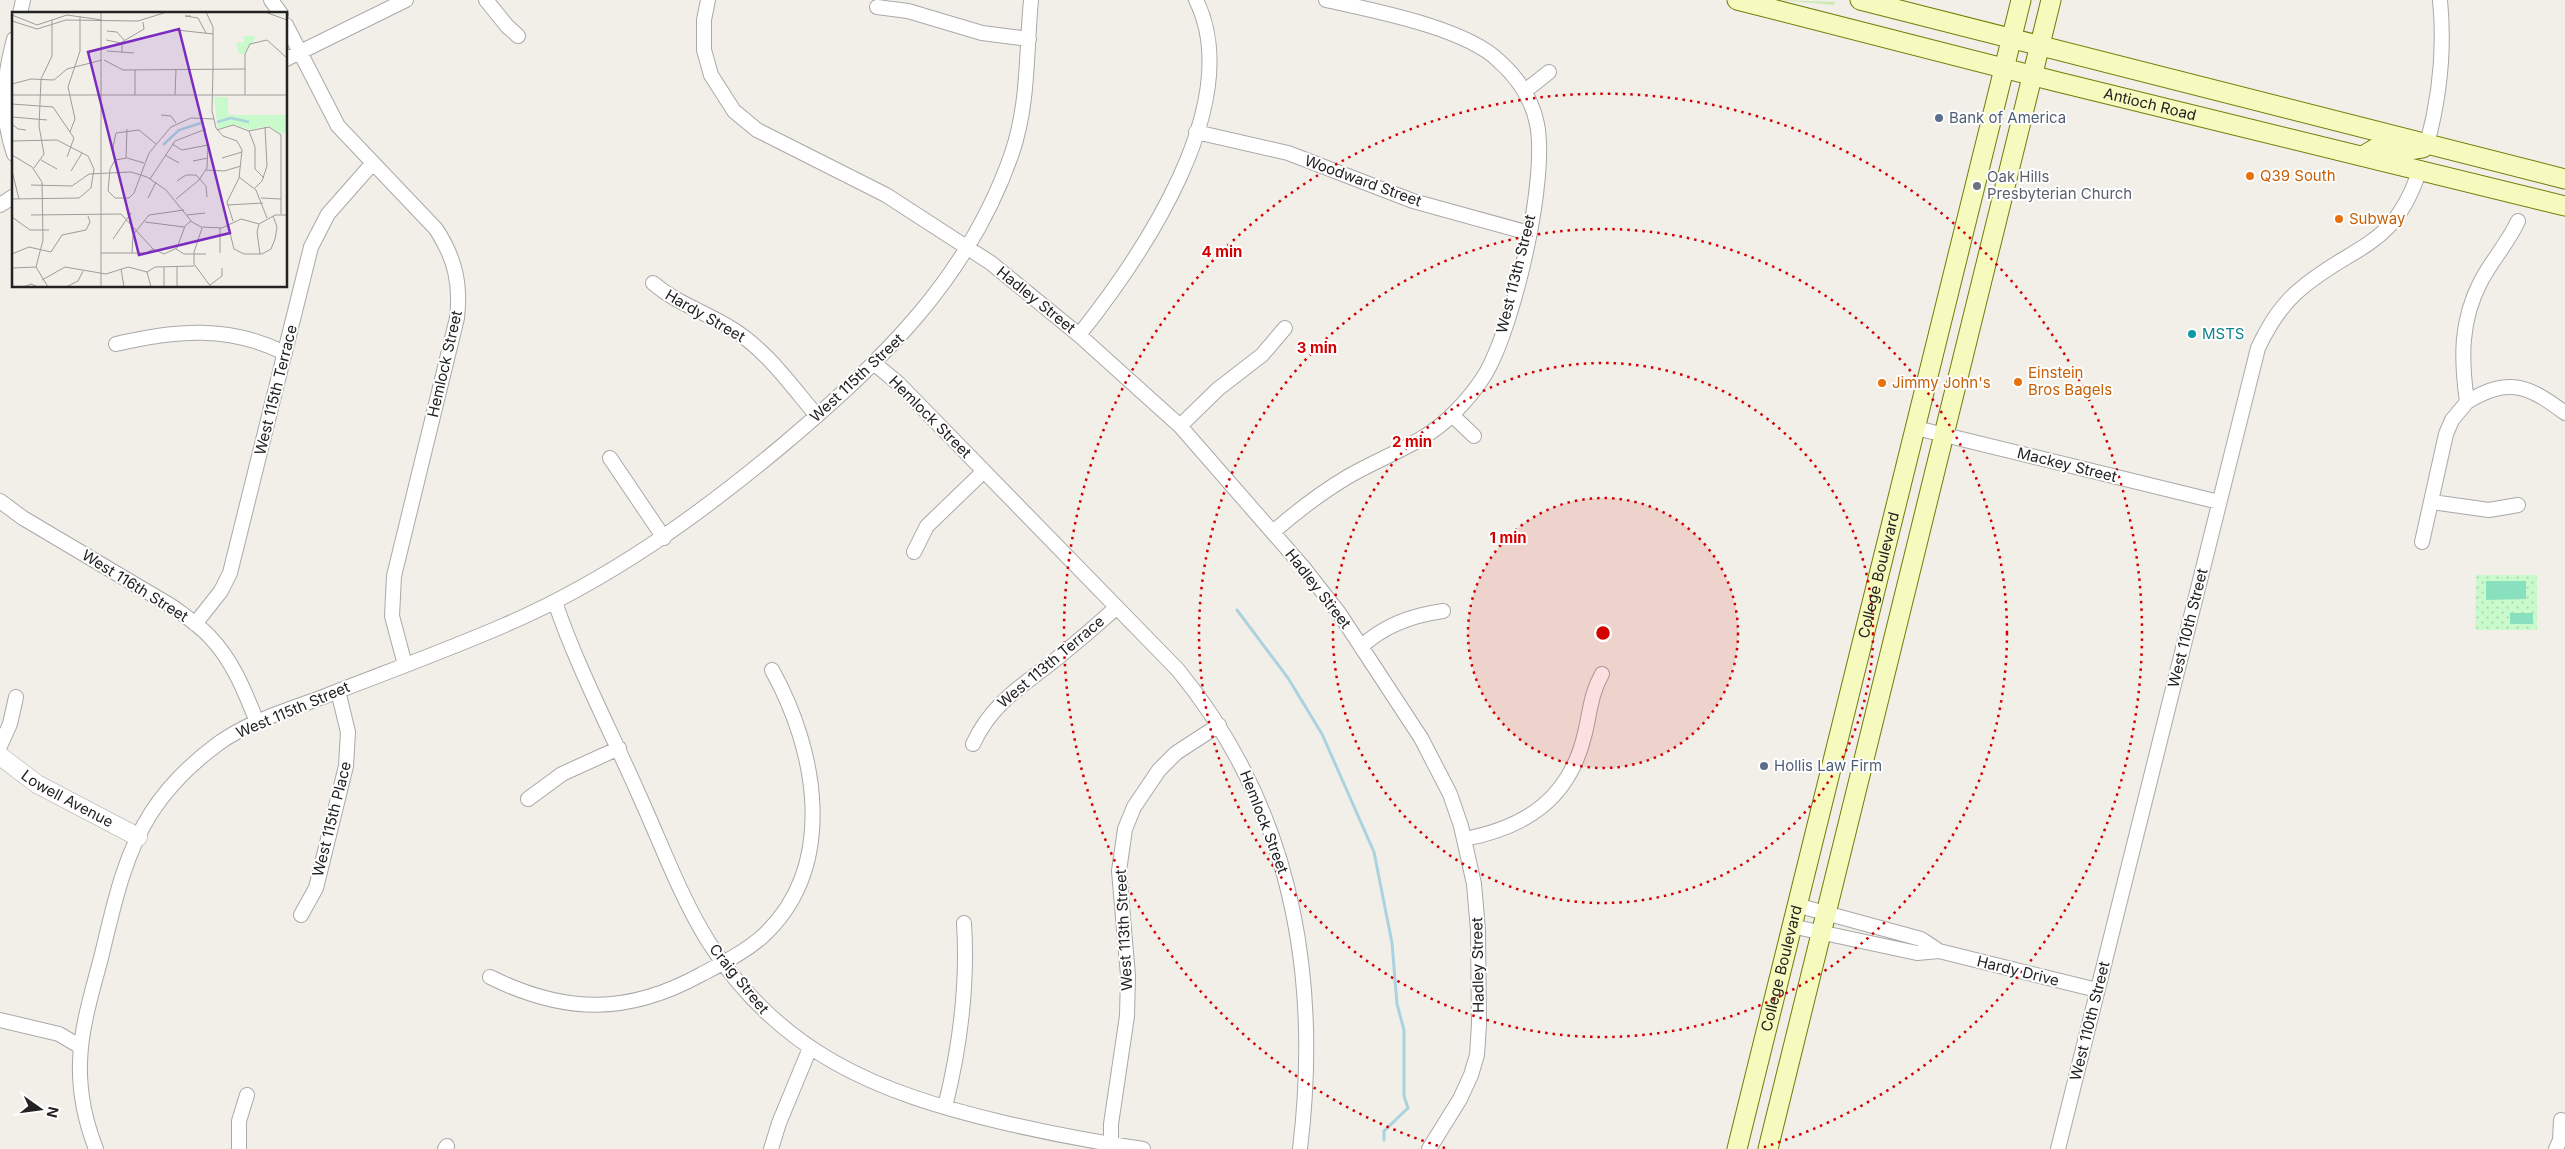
<svg xmlns="http://www.w3.org/2000/svg" width="2565" height="1149" viewBox="0 0 2565 1149" font-family="Inter,sans-serif">
  <style>
    .grass { fill: url(#grass-tufts) }
    .park { fill: url(#park-dots) }
    .pitch { fill: #88e0be }
    .lines { fill: none; stroke-linecap: round; stroke-linejoin: round }
    .stream { stroke: #aad3df; stroke-width: 3 }
    .minor-casing { stroke: #a9a9a9; stroke-width: 16 }
    .tertiary-casing { stroke: #a9a9a9; stroke-width: 19 }
    .secondary-casing { stroke: #707d05; stroke-width: 21 }
    .minor { stroke: #fff; stroke-width: 14 }
    .tertiary { stroke: #fff; stroke-width: 18 }
    .secondary { stroke: #f7fabf; stroke-width: 19 }
    .ring { fill: none; stroke: #d40000; stroke-width: 2.5; stroke-dasharray: 2.5 5 }
    .service-dot { fill: #5c6f8a; stroke: #fff; stroke-width: 2 }
    .food-dot { fill: #e8710a; stroke: #fff; stroke-width: 2 }
    .worship-dot { fill: #6b7280; stroke: #fff; stroke-width: 2 }
    .culture-dot { fill: #0f9aa8; stroke: #fff; stroke-width: 2 }
    .labels { text-anchor: middle; stroke-width: 4; stroke-linejoin: round; paint-order: stroke }
    .street-label { font-size: 15px; fill: #222; stroke: #fff }
    .service-label { font-size: 15px; fill: #4e5e75; stroke: #fff; text-anchor: start }
    .food-label { font-size: 15px; fill: #c56008; stroke: #fff; text-anchor: start }
    .worship-label { font-size: 15px; fill: #5b616d; stroke: #fff; text-anchor: start }
    .culture-label { font-size: 15px; fill: #0d838f; stroke: #fff; text-anchor: start }
    .inset-river { fill: none; stroke: #aad3df; stroke-width: 2.5 }
    .inset-road { fill: none; stroke: #9f9d99; stroke-width: 1 }
    .view { fill: #7b2cbf; fill-opacity: 0.15; stroke: #7b2cbf; stroke-width: 2.5 }
    .inset-edge { fill: none; stroke: #222; stroke-width: 2.5 }
    .centre { fill: #d40000; stroke: #fff; stroke-width: 2.5 }
    .ring-label { font-size: 15px; text-anchor: middle; font-weight: bold; fill: #d40000; stroke: #fff; stroke-width: 4; stroke-linejoin: round; paint-order: stroke }
  </style>
  <defs>
    <pattern id="grass-tufts" width="24" height="20" patternUnits="userSpaceOnUse" patternTransform="scale(1.25)"><rect width="24" height="20" fill="#cdebb0"/><path d="M3 7l-1-3M5 7V3M7 7l1-3M15 17l-1-3M17 17v-4M19 17l1-3" fill="none" stroke="#b0c997"/></pattern>
    <pattern id="park-dots" width="8" height="8" patternUnits="userSpaceOnUse" patternTransform="scale(1.25)"><rect width="8" height="8" fill="#c8facc"/><path d="M2 2h.1M6 6h.1" fill="none" stroke="#acd6af" stroke-width="1.8" stroke-linecap="round"/></pattern>
  </defs>
  <rect width="100%" height="100%" fill="#f2efe9"/>
  <!-- grass -->
  <path class="grass" d="M1779,0L1835,2L1834,5Z"/>
  <!-- park -->
  <path class="park" d="M2476,575H2537V630H2475Z"/>
  <!-- pitch -->
  <path class="pitch" d="M2486,581H2526V599L2486,600Z
    M2510,613H2533V624H2510Z"/>
  <g class="lines">
    <!-- stream -->
    <path class="stream" d="M1237,610L1288,678L1322,734L1374,852L1392,943L1397,1004L1404,1030V1096L1408,1108L1384,1131V1140"/>
    <!-- minor casing -->
    <g class="minor-casing">
      <path id="minor" d="M271,0L281,14
        M486,0L507,26L518,36
        M708,0L704,20V50L711,75L734,111L757,130L886,195L991,263L1079,335L1180,426L1303,567L1339,613L1421,738L1450,794L1461,826L1474,884L1478,930L1479,1024L1477,1055L1471,1075L1460,1099L1429,1149
        M877,7L908,11L982,33L1029,39
        M20,14L23,0
        M286,25L338,126L436,229C455,258 461,284 457,318L394,576L392,616L405,665
        M14,39C3,81 0,112 14,154
        M286,59L406,0
        M1525,91L1549,72
        M1196,132L1288,153L1413,201L1529,233
        M2427,144C2440,96 2445,50 2440,0
        M0,205L14,196
        M653,283C676,303 703,311 729,327C765,348 790,384 817,416
        M1079,335C1141,257 1247,103 1196,0
        M116,344C176,330 228,325 285,353
        M875,364L899,384L1178,670C1292,809 1321,974 1300,1149
        M2467,402C2508,376 2529,386 2565,413
        M1452,415L1474,436
        M1180,426L1218,389L1262,355L1285,328
        M1916,428L2219,502
        M610,458L664,538
        M0,501L23,518L173,607C185,616 199,625 210,637C233,661 245,692 257,722
        M2432,502L2489,510L2518,505
        M1273,532C1297,511 1322,492 1349,476C1385,455 1424,444 1454,413C1466,401 1477,388 1486,373C1514,324 1548,180 1537,124C1532,99 1518,78 1499,61C1466,28 1372,10 1326,0
        M2422,542L2446,434L2452,420L2467,402C2461,359 2460,321 2481,281C2492,260 2508,243 2518,221
        M914,552L927,526L984,471
        M555,602C577,667 611,731 639,795C661,843 680,896 708,941C779,1053 878,1093 1001,1122C1048,1133 1095,1142 1143,1149
        M195,624L221,591L230,573L311,247L328,214L372,164
        M1361,647C1383,626 1414,615 1443,611
        M973,744C992,703 1022,686 1055,660C1076,643 1097,625 1117,607
        M0,746L10,724L16,697
        M528,799L562,774L619,748
        M1465,839C1527,827 1570,798 1585,733C1590,712 1591,693 1602,674
        M1796,905L1921,939L1939,951
        M301,915L316,888L346,766L348,732L338,691
        M1791,926L1917,953L1939,951L2097,990
        M490,977C565,1014 628,1015 702,974C723,963 745,952 763,936C838,866 817,751 772,670
        M0,1020L59,1034L81,1047
        M945,1107C960,1047 968,985 964,923
        M1111,1145V1124L1127,1016L1128,976L1119,871L1125,829L1134,807L1159,770L1176,753L1219,725
        M96,1149C85,1121 79,1093 80,1062C81,1027 92,992 101,958C113,909 123,857 151,813C169,785 193,762 219,743C250,721 288,710 323,697C384,673 445,651 505,625C609,580 698,516 784,444C882,361 969,278 1012,153C1029,103 1026,52 1031,0
        M239,1149V1121L247,1095
        M445,1149L447,1146
        M771,1149L779,1123L810,1048
        M2058,1149L2258,348C2268,327 2279,308 2297,292C2352,243 2393,252 2420,169
        M2556,1149L2560,1140L2561,1120"/>
    </g>
    <!-- tertiary casing -->
    <g class="tertiary-casing">
      <g id="tertiary">
        <path id="s1" d="M0,756L37,784L138,837"/>
      </g>
    </g>
    <!-- secondary casing -->
    <g class="secondary-casing">
      <g id="secondary">
        <path id="s2" d="M1737,0L2054,81L2565,206"/>
        <path d="M1860,0L2565,179"/>
        <path d="M2366,154L2378,147L2405,151L2423,148"/>
        <path id="s3" d="M1737,1149L2021,0"/>
        <path d="M1768,1149L2051,0"/>
      </g>
    </g>
    <!-- minor -->
    <use href="#minor" class="minor"/>
    <!-- tertiary -->
    <use href="#tertiary" class="tertiary"/>
    <!-- secondary -->
    <use href="#secondary" class="secondary"/>
  </g>
  <!-- distance rings -->
  <circle cx="1603" cy="633" r="135" fill="#d40000" fill-opacity=".12"/>
  <g class="ring">
    <circle cx="1603" cy="633" r="135"/>
    <circle cx="1603" cy="633" r="270"/>
    <circle cx="1603" cy="633" r="404"/>
    <path d="M1445 1148A539 539 0 1 1 1761 1148"/>
  </g>
  <!-- markers -->
  <g class="service-dot">
    <circle cx="1939" cy="118" r="5"/>
    <circle cx="1764" cy="766" r="5"/>
  </g>
  <g class="food-dot">
    <circle cx="2250" cy="176" r="5"/>
    <circle cx="2339" cy="219" r="5"/>
    <circle cx="2018" cy="382" r="5"/>
    <circle cx="1882" cy="383" r="5"/>
  </g>
  <circle class="worship-dot" cx="1977" cy="186" r="5"/>
  <circle class="culture-dot" cx="2192" cy="334" r="5"/>
  <g class="labels">
    <!-- street labels -->
    <g class="street-label">
      <text dy="5" stroke="none"><textPath href="#s2" startOffset="426">Antioch Road</textPath></text>
      <text transform="translate(1363 181) rotate(20)" y="5">Woodward Street</text>
      <text transform="translate(1516 274) rotate(-76)" y="5">West 113th Street</text>
      <text transform="translate(1036 300) rotate(39)" y="5">Hadley Street</text>
      <text transform="translate(705 316) rotate(30)" y="5">Hardy Street</text>
      <text transform="translate(445 364) rotate(-77)" y="5">Hemlock Street</text>
      <text transform="translate(857 378) rotate(-43)" y="5">West 115th Street</text>
      <text transform="translate(276 390) rotate(-76)" y="5">West 115th Terrace</text>
      <text transform="translate(930 417) rotate(45)" y="5">Hemlock Street</text>
      <text transform="translate(2067 465) rotate(14)" y="5">Mackey Street</text>
      <text dy="5" stroke="none"><textPath href="#s3" startOffset="591">College Boulevard</textPath></text>
      <text transform="translate(135 586) rotate(32)" y="5">West 116th Street</text>
      <text transform="translate(1318 589) rotate(52)" y="5">Hadley Street</text>
      <text transform="translate(2188 628) rotate(-76)" y="5">West 110th Street</text>
      <text transform="translate(1051 662) rotate(-40)" y="5">West 113th Terrace</text>
      <text transform="translate(293 710) rotate(-23)" y="5">West 115th Street</text>
      <text dy="5" stroke="none"><textPath href="#s1" startOffset="80">Lowell Avenue</textPath></text>
      <text transform="translate(332 819) rotate(-76)" y="5">West 115th Place</text>
      <text transform="translate(1264 822) rotate(69)" y="5">Hemlock Street</text>
      <text transform="translate(1124 930) rotate(-93)" y="5">West 113th Street</text>
      <text transform="translate(1478 965) rotate(-91)" y="5">Hadley Street</text>
      <text dy="5" stroke="none"><textPath href="#s3" startOffset="186">College Boulevard</textPath></text>
      <text transform="translate(2018 971) rotate(14)" y="5">Hardy Drive</text>
      <text transform="translate(739 979) rotate(51)" y="5">Craig Street</text>
      <text transform="translate(2090 1021) rotate(-76)" y="5">West 110th Street</text>
    </g>
    <!-- service labels -->
    <g class="service-label">
      <text x="1949" y="123">Bank of America</text>
      <text x="1774" y="771">Hollis Law Firm</text>
    </g>
    <!-- food labels -->
    <g class="food-label">
      <text x="2260" y="181">Q39 South</text>
      <text x="2349" y="224">Subway</text>
      <text x="2028" y="378">Einstein<tspan x="2028" dy="17">Bros Bagels</tspan></text>
      <text x="1892" y="388">Jimmy John's</text>
    </g>
    <!-- worship labels -->
    <g class="worship-label">
      <text x="1987" y="182">Oak Hills<tspan x="1987" dy="17">Presbyterian Church</tspan></text>
    </g>
    <!-- culture labels -->
    <g class="culture-label">
      <text x="2202" y="339">MSTS</text>
    </g>
  </g>
  <!-- overview -->
  <g transform="translate(12 12)">
    <rect width="275" height="275" fill="#f2efe9"/>
    <path d="M232,24H242L243,27L232,42H227L224,31L232,30ZM202,85H216V103H275V119L269,122L256,114L238,118L224,113L206,117Z" fill="#c8facc"/>
    <path class="inset-river" d="M205,110L219,106L237,110M151,133L167,118L189,111"/>
    <path class="inset-road" d="M194,0L201,15V58M253,0L275,8M0,3L25,13L55,3L90,8M179,4H173L186,6L194,21M0,9L25,17L54,8L126,9L155,0M165,18L201,22M95,19L105,20L112,28M94,28L109,31M95,39L122,41M110,40V30L132,17L131,10M92,48L111,58L233,57M201,57L200,99L204,116L211,124L225,129L230,138L227,166L215,190L221,209M123,58V83M0,72L19,67L42,68L55,57L90,48M0,83H275M163,83L164,58M233,83V42L238,32L255,28L275,46M0,92L41,95L62,126L55,145M149,103L159,104L164,111M0,105L35,108M0,112L6,117L14,118M205,118L221,113L237,119M237,119L257,115L269,123V202M237,119L243,135V157L252,166M58,120L63,107L56,75L68,39V5M104,121L127,118L144,132M0,129L45,128L76,144L82,157L79,176L67,186L0,187M160,132L170,138L196,133M0,143L20,155L30,170L31,228L24,255L36,275M153,143L167,151M114,146L115,117M210,146L230,140M29,148L45,157M103,148L98,157L96,179L103,186H117L122,181L137,141L159,115L179,106L202,107M103,148L115,146L132,151M103,148L101,135L104,121M181,149L196,146M22,156L32,142L27,114L29,67L40,44V8M194,158L212,159L229,154M0,159L7,187M59,159L70,141M227,165L244,178L255,206M138,167L163,129L194,117M165,169L174,163H184L194,174L195,185M19,173L60,174L77,162L119,160L135,165L154,178L180,210L189,215L210,216L229,207L247,212L263,203H275M243,176L250,169L255,154L253,115M136,186L144,170M249,186L269,187M164,187L187,168L195,156L196,133L190,108M215,193L251,191M19,203L109,202L141,237L152,242L165,236L173,214L179,209M175,203L193,201M0,205L18,218H37M133,210L172,215M247,212L245,220L248,242M216,213L222,237L232,242H250L259,237L263,227L265,215L261,204M190,216L182,240V252L199,275M208,216V241M101,227L119,201M164,237L172,242H194M89,241H134L141,237M120,241L121,223L137,203L172,198M0,242L17,235L39,240L50,223L74,218L78,210L76,204M0,256L24,255M109,257L112,275M135,260L139,275M30,268L53,255L94,262L116,255L135,260L143,255L182,254M198,273L210,264V256M11,275L19,272L26,275M54,275L66,269L71,259M89,275V0M152,275V255M165,275V255"/>
    <path class="view" d="M167,17L218,221L127,243L76,40Z"/>
    <rect width="275" height="275" class="inset-edge"/>
  </g>
  <circle cx="1603" cy="633" r="8" class="centre"/>
  <g class="ring-label">
    <text x="1222" y="257">4 min</text>
    <text x="1317" y="353">3 min</text>
    <text x="1412" y="447">2 min</text>
    <text x="1508" y="543">1 min</text>
  </g>
  <!-- north arrow -->
  <g transform="translate(40 1109) rotate(104)" stroke="#ffffff" stroke-width="4" paint-order="stroke">
  <path d="M0-4L9 19L0 12L-9 19Z" fill="#222222"/>
  <text y="-8" font-size="14" font-weight="bold" text-anchor="middle" fill="#222222">N</text>
  </g>
</svg>
